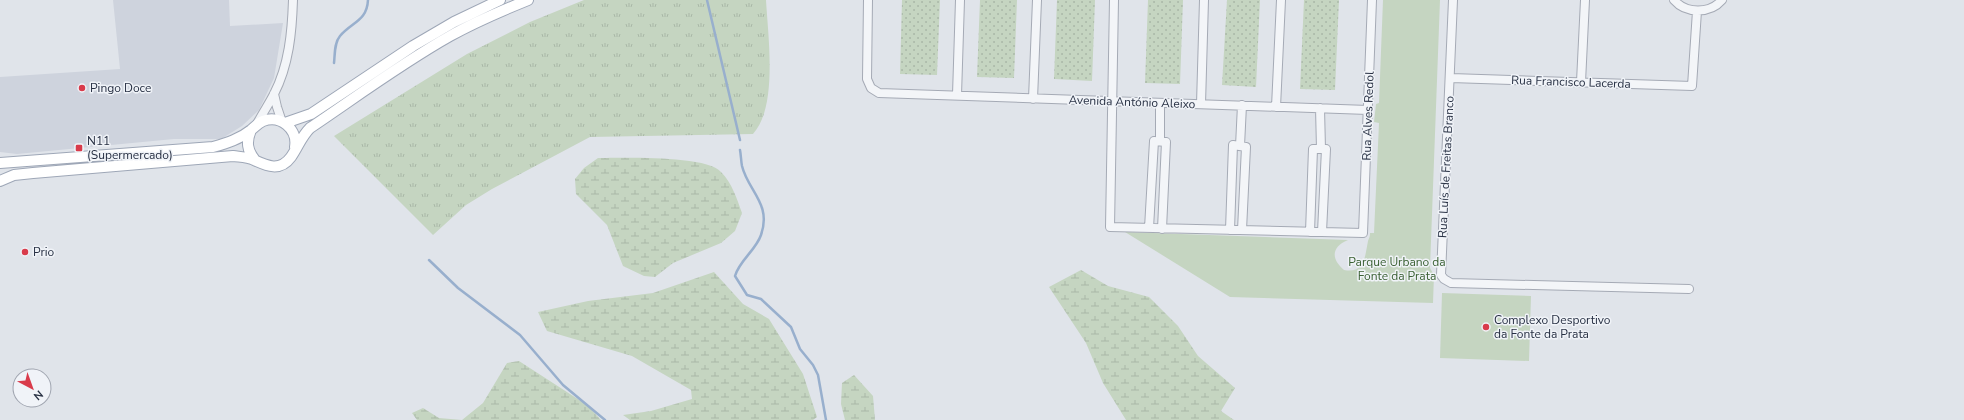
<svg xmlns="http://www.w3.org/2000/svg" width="1964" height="420" viewBox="0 0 1964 420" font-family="'Nunito Sans',sans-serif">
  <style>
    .built { fill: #ced3dd }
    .grass { fill: url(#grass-tufts) }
    .wetland { fill: url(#wetland-marsh) }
    .park { fill: #c5d5c1 }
    .garden { fill: url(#garden-dots) }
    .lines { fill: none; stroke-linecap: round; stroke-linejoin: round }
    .stream { stroke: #98afcd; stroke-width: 2.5 }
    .minor-casing { stroke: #a5aab5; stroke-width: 10 }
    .major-casing { stroke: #9ea7b7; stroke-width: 12 }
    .minor { stroke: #f3f5f8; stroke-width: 8 }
    .major { stroke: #fff; stroke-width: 10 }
    .poi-dot { fill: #d93b4b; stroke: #f0f3f8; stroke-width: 1.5 }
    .labels { text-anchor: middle; stroke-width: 3; stroke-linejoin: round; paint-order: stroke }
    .street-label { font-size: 12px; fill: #273043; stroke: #f0f3f8 }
    .poi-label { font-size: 12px; fill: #273043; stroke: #f0f3f8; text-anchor: start }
    .park-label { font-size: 12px; fill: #3a6033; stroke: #f0f3f8 }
  </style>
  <defs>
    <pattern id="grass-tufts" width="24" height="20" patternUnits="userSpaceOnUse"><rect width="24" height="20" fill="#c5d5c1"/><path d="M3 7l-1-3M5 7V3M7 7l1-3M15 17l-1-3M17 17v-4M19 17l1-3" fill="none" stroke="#a9b7a7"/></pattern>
    <pattern id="wetland-marsh" width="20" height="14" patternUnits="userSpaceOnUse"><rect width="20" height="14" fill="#c5d5c1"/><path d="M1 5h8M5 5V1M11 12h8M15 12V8" fill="none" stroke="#a9b7a7"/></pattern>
    <pattern id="garden-dots" width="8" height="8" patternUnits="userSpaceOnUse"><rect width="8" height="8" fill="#c5d5c1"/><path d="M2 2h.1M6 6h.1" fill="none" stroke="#a9b7a7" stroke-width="1.8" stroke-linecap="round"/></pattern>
  </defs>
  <rect width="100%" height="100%" fill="#e0e4ea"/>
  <!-- built -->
  <path class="built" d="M113,0H229L230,26L283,23L274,78L259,110L242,126L221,139H174L17,154L0,152V77L120,69Z"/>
  <!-- grass -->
  <path class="grass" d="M584,0H766C768,36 778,107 753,134L590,137L492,189L466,205L433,235L334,136L467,54L530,22Z"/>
  <!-- wetland -->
  <path class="wetland" d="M598,158C621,158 707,155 721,172C732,183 737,199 742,213L735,231L721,243L673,263L655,277L644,276L623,266L607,225L576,194L575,179L584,168Z
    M1081,270L1108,286L1149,297L1178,326L1198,356L1235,388L1221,411L1234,420H1126L1103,383L1086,343L1049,287Z
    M714,272L743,304L769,319L803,374L817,417L813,420H630L623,415L651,411L692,399L691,390L632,356L547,331L538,312L588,301L653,293Z
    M519,361L587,405L601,420H417L412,413L423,408L439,418L462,420L483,403L507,363Z
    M854,375L873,396L875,420H845L841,404L842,383Z"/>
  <!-- park -->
  <path class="park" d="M1383,0H1440L1430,268L1434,275L1433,303L1230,297L1125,232L1348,240C1331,247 1331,259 1344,270C1365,274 1365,256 1368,241C1369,238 1370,237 1370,233H1374L1379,123L1374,122L1376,104L1379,103Z
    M1442,293L1531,296L1529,361L1440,358Z"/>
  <!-- garden -->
  <path class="garden" d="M902,0H940L937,75L900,74Z
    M980,0H1017L1014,78L977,77Z
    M1057,0H1095L1092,81L1054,79Z
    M1148,0H1183L1180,84L1145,83Z
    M1227,0H1260L1256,87L1222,85Z
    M1304,0H1339L1335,90L1300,89Z"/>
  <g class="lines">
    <!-- stream -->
    <path class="stream" d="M707,0L740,140
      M334,63C335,55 334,43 340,36C352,22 367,21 368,0
      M740,150C741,155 741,161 742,166C748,191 772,204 761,235C756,250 739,261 735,276L747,295L761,299L791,327L800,349L813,365L818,375L826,420
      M429,260L458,288L520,335L563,385L605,420"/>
    <!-- minor casing -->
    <g class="minor-casing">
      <path id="minor" d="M868,0L867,79L871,88L879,93L1368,110
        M1114,0L1110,227L1363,233L1372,0
        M1453,0L1441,275L1444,279L1451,283L1689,289
        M1674,0C1686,14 1710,14 1722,0
        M1451,78L1692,86L1697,11
        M1581,82L1585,0
        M274,94L277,107L282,122
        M957,95L960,0
        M1033,99L1037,0
        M1201,104L1204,0
        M1276,107L1281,0
        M1320,108L1321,149
        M257,124C262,114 269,104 274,94C289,65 292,32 293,0
        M1160,141V103
        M1240,146L1242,105
        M1149,228L1154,141L1166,142L1162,229
        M1230,230L1233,145L1246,147L1242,230
        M1310,232L1313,149H1326L1322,232"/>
    </g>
    <!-- major casing -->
    <g class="major-casing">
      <path id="major" d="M285,123L311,114L413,46L454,22L500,0
        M251,130C246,142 247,150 255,160
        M0,163L213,147C227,143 240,139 251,130C255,127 258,123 263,121C281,114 298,130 295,147
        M0,181L14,175L33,173L233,156C240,157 248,157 254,160C267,166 280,172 291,157C298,147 301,137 310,128C356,97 402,63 450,36C475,22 501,11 528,0"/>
    </g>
    <!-- minor -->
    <use href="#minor" class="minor"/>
    <!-- major -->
    <use href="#major" class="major"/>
  </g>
  <!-- markers -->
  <g class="poi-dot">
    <circle cx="82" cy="88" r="4"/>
    <rect x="75" y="144" width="8" height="8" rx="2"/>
    <circle cx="25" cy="252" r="4"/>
    <circle cx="1486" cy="327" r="4"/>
  </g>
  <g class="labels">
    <!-- street labels -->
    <g class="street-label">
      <text transform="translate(1571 82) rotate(2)" y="4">Rua Francisco Lacerda</text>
      <text transform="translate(1132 102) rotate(2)" y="4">Avenida António Aleixo</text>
      <text transform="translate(1368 116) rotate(-88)" y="4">Rua Alves Redol</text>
      <text transform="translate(1446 167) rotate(-87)" y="4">Rua Luís de Freitas Branco</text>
    </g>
    <!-- poi labels -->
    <g class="poi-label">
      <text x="90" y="92">Pingo Doce</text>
      <text x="87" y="145">N11<tspan x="87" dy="14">(Supermercado)</tspan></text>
      <text x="33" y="256">Prio</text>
      <text x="1494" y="324">Complexo Desportivo<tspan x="1494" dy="14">da Fonte da Prata</tspan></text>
    </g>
    <!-- park labels -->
    <g class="park-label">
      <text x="1397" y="266">Parque Urbano da<tspan x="1397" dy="14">Fonte da Prata</tspan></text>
    </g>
  </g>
  <!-- north arrow -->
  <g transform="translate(32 388) rotate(139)"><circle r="19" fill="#f0f3f8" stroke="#a0a5b0"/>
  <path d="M0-3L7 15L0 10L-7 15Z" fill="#d93b4b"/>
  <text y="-6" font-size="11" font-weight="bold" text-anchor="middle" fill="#273043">N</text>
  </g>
</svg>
